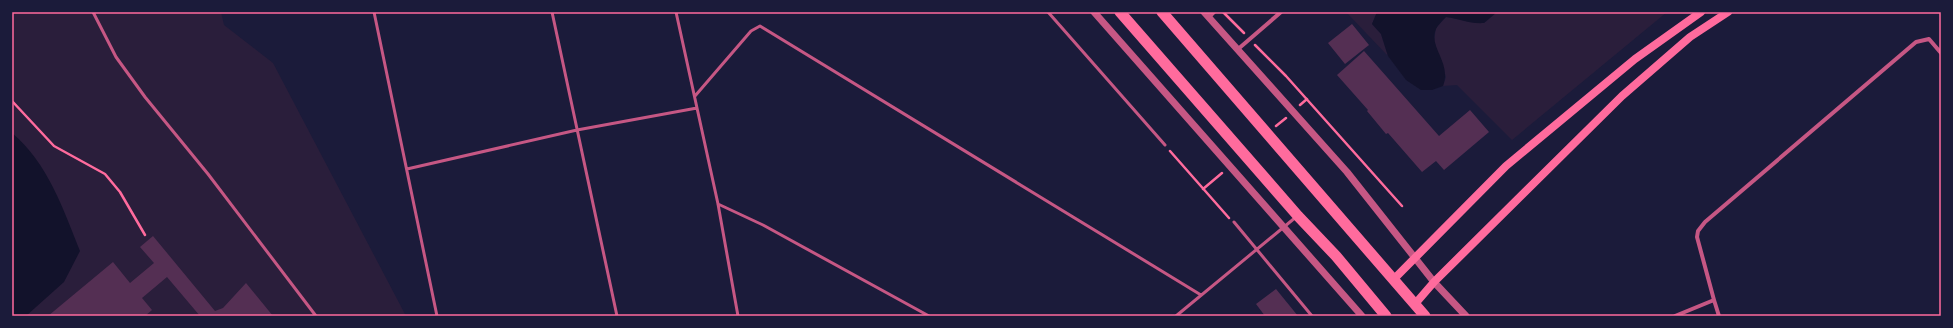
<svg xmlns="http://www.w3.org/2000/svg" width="1953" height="328" viewBox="0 0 1953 328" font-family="'Sofia Sans Condensed',sans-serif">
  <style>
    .green { fill: #2a1e3b }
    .water { fill: #12122b }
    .building { fill: #542f53 }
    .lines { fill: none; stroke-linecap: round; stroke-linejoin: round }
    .path { stroke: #ff6b9d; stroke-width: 2.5 }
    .service { stroke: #c65784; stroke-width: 3 }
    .minor { stroke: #c65784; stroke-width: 4 }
    .tertiary { stroke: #c65784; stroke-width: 7 }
    .secondary { stroke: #ff6b9d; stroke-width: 8 }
    .trunk { stroke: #ff6b9d; stroke-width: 11 }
    .neatline { fill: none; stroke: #ff6b9d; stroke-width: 1.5 }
  </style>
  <rect width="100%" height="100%" fill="#1b1b3a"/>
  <!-- green -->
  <path class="green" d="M12,12H221L224,25L273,63L406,316H12Z
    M1346,12H1377L1372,24L1381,34L1388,56Z
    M1497,12H1667L1512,140L1457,85L1443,86L1446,77L1434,41L1436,28L1446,17C1460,19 1470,23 1484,23Z"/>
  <!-- water -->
  <path class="water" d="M1377,12H1497L1484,23C1469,24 1461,19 1446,17C1443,20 1438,25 1436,29C1428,48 1452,62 1443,86L1432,90H1421L1406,80L1388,56L1381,34L1372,24Z
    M12,133C48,163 63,209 80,251L64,282L26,316H12Z"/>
  <!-- building -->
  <path class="building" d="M1352,24L1369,45L1345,64L1328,43Z
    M1364,51L1439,136L1470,110L1489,132L1444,170L1436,161L1422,172L1388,133L1386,134L1367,111L1368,110L1337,75Z
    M153,236L215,311L223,308L246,283L273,316H200L167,277L142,298L152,310L145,316H48L113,262L130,283L154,263L140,247Z
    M1276,289L1298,316H1265L1256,304Z"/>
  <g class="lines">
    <!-- path -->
    <path class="path" d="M1223,12L1244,33
      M1255,45L1286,76L1402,206
      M12,101L54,146L105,174L120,192L145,235
      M1300,105L1307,99
      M1276,126L1286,118
      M1170,151L1229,218
      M1203,189L1222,173"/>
    <!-- service -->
    <path class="service" d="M93,12L116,57L145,97L208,174L316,316
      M374,12L437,316
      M552,12L617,316
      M676,12L718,204L738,316
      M1048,12L1165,145
      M695,96L751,31L760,26L1201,295
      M407,169L577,130L697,108
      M718,204L763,225L929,316
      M1234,222L1312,316
      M1176,316L1296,217"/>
    <!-- minor -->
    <path class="minor" d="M1209,17L1214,12
      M1237,50L1281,12
      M1714,300L1697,237L1698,231L1705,222L1916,42L1929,39L1941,53
      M1675,316L1714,300L1719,316"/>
    <!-- tertiary -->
    <path class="tertiary" d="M1094,12L1362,316
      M1204,12L1347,172L1434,282L1466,316"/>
    <!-- secondary -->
    <path class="secondary" d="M1394,279L1506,166L1635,59L1701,12
      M1415,304L1434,282L1622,96L1690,37L1728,12"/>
    <!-- trunk -->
    <path class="trunk" d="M1120,12L1298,216L1336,256L1386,316
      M1162,12L1425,316"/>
  </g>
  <!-- border -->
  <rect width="1953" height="328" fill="none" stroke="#1b1b3a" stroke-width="26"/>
  <rect x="13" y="13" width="1927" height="302" class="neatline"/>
</svg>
